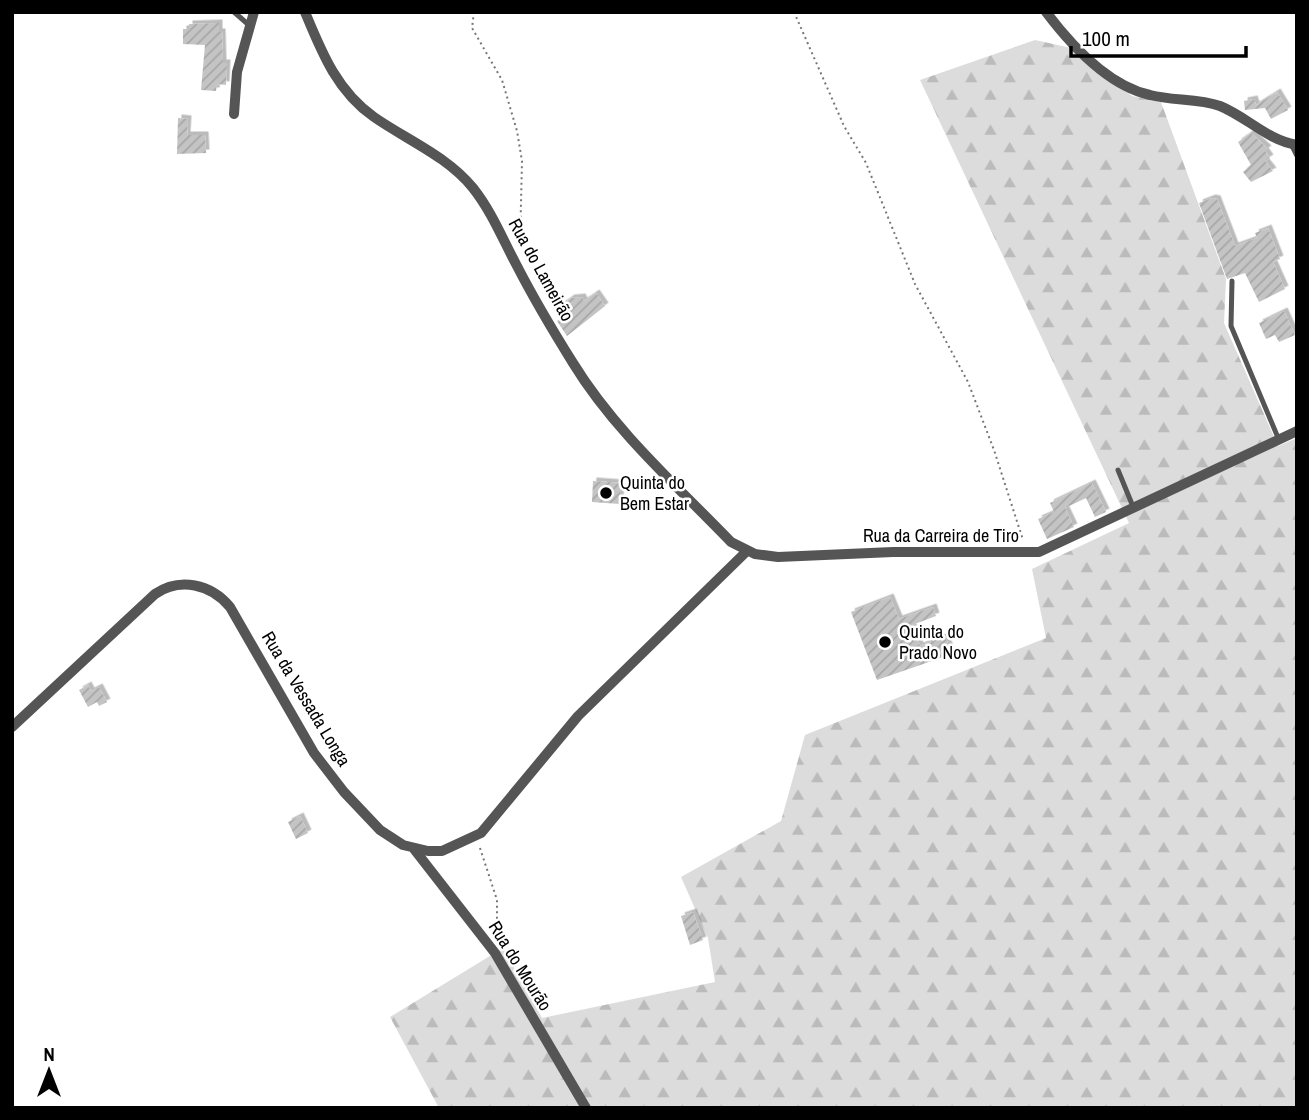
<svg xmlns="http://www.w3.org/2000/svg" width="1309" height="1120" viewBox="0 0 1309 1120" font-family="'Archivo Narrow',sans-serif">
  <style>
    .forest { fill: url(#forest-firs) }
    .building { fill: url(#building-hatch); filter: url(#shadow) }
    .lines { fill: none; stroke-linecap: round; stroke-linejoin: round }
    .path { stroke: #777; stroke-width: 2; stroke-dasharray: 2 3.5; stroke-linecap: butt }
    .service { stroke: #555; stroke-width: 5 }
    .minor { stroke: #555; stroke-width: 10 }
    .poi-dot { fill: #000; stroke: #fff; stroke-width: 2.5 }
    .labels { text-anchor: middle; stroke-width: 5; stroke-linejoin: round; paint-order: stroke }
    .street-label { font-size: 18px; fill: #000; stroke: #fff }
    .poi-label { font-size: 18px; fill: #000; stroke: #fff; text-anchor: start }
  </style>
  <defs>
    <pattern id="forest-firs" width="22" height="20" patternUnits="userSpaceOnUse" patternTransform="scale(1.75)"><rect width="22" height="20" fill="#dcdcdc"/><path d="M5 1l3.5 6h-7zM16 11l3.5 6h-7z" fill="#bbb"/></pattern>
    <pattern id="building-hatch" width="6" height="6" patternUnits="userSpaceOnUse" patternTransform="scale(1.75)"><rect width="6" height="6" fill="#c4c4c4"/><path d="M-1 1l2-2M0 6l6-6M5 7l2-2" fill="none" stroke="#a7a7a7"/></pattern>
    <filter id="shadow"><feDropShadow dx="3.5" dy="-3.5" stdDeviation="0" flood-color="#0004"/></filter>
  </defs>
  <rect width="100%" height="100%" fill="#fff"/>
  <!-- forest -->
  <path class="forest" d="M1035,40L1076,49L1132,96L1161,102L1226,279L1224,323L1278,446L1297,438V1108H439L390,1017L503,948L542,1018L715,982L708,938L681,877L781,821L805,735L1046,638L1032,569L1129,523L920,80Z"/>
  <!-- building -->
  <path class="building" d="M219,23V32H222L223,63H227L226,85L217,84L216,91L201,90L205,45L183,44V29H189V24Z
    M1277,92L1288,110L1271,119L1265,108L1245,110L1244,101L1254,99L1256,105Z
    M178,118L188,119L187,135H205L206,153L177,154Z
    M1251,133L1268,149L1265,151L1270,158L1265,161L1273,171L1251,182L1243,172L1251,165L1238,142Z
    M1212,198L1217,199L1235,246L1257,238L1255,233L1268,228L1280,259L1273,262L1285,289L1259,302L1245,273L1227,279L1199,203Z
    M596,293L605,306L567,336L557,321L567,314L561,305L571,298L582,297L584,301Z
    M1284,311L1295,335L1279,342L1275,335L1266,339L1259,323Z
    M593,481L621,483L620,504L592,502Z
    M1092,483L1106,512L1095,517L1086,498L1065,508L1074,527L1047,539L1038,519L1054,512L1050,503Z
    M890,597L899,619L933,607L936,616L912,625L920,646L945,636L952,654L877,680L851,612Z
    M88,685L91,691L99,687L107,702L99,706L97,702L88,707L79,690Z
    M300,816L308,833L296,839L288,822Z
    M693,912L703,940L690,945L681,916Z"/>
  <g class="lines">
    <!-- path -->
    <path class="path" d="M474,12L472,28L502,80L517,131L522,161L520,245
      M794,12L844,126L866,163L915,284L968,382L994,450L1023,540
      M480,848L497,900V934"/>
    <!-- service -->
    <path class="service" d="M234,12L250,26
      M1291,144L1297,156
      M1232,281L1231,326L1279,440
      M1118,470L1134,509"/>
    <!-- minor -->
    <path class="minor" d="M305,12C322,53 337,91 374,117C407,140 447,156 473,188C492,212 503,240 517,266C534,299 553,331 573,363C614,430 676,485 731,542L755,554L778,557L893,552H1039L1297,431
      M1046,12C1071,45 1109,86 1150,95C1173,101 1198,98 1220,106C1247,117 1267,140 1297,145
      M234,114L237,72L254,12
      M12,727L155,594C180,577 211,584 230,607L314,753L344,792L380,830L403,845L428,851H442L481,833L578,716L747,551
      M414,849L495,953L586,1108"/>
  </g>
  <!-- markers -->
  <g class="poi-dot">
    <circle cx="606" cy="493" r="7"/>
    <circle cx="885" cy="642" r="7"/>
  </g>
  <g class="labels">
    <!-- street labels -->
    <g class="street-label">
      <text transform="translate(541 270) rotate(61)" y="6">Rua do Lameirão</text>
      <text x="941" y="542">Rua da Carreira de Tiro</text>
      <text transform="translate(306 699) rotate(59)" y="6">Rua da Vessada Longa</text>
      <text transform="translate(520 966) rotate(58)" y="6">Rua do Mourão</text>
    </g>
    <!-- poi labels -->
    <g class="poi-label">
      <text x="620" y="489">Quinta do<tspan x="620" dy="21">Bem Estar</tspan></text>
      <text x="899" y="638">Quinta do<tspan x="899" dy="21">Prado Novo</tspan></text>
    </g>
  </g>
  <!-- border -->
  <rect width="1309" height="1120" fill="none" stroke="#000000" stroke-width="28"/>
  <!-- north arrow -->
  <g transform="translate(49 1071)" stroke="#ffffff" stroke-width="5" paint-order="stroke">
  <path d="M0-5L12 26L0 18L-12 26Z" fill="#000000"/>
  <text y="-10" font-size="19" font-weight="bold" text-anchor="middle" fill="#000000">N</text>
  </g>
  <!-- scale -->
  <path d="M1071 46v10h175v-10" fill="none" stroke="#000000" stroke-width="3.5"/>
  <text x="1082" y="46" font-size="21" fill="#000000" stroke="#ffffff" stroke-width="5" paint-order="stroke">100 m</text>
</svg>
